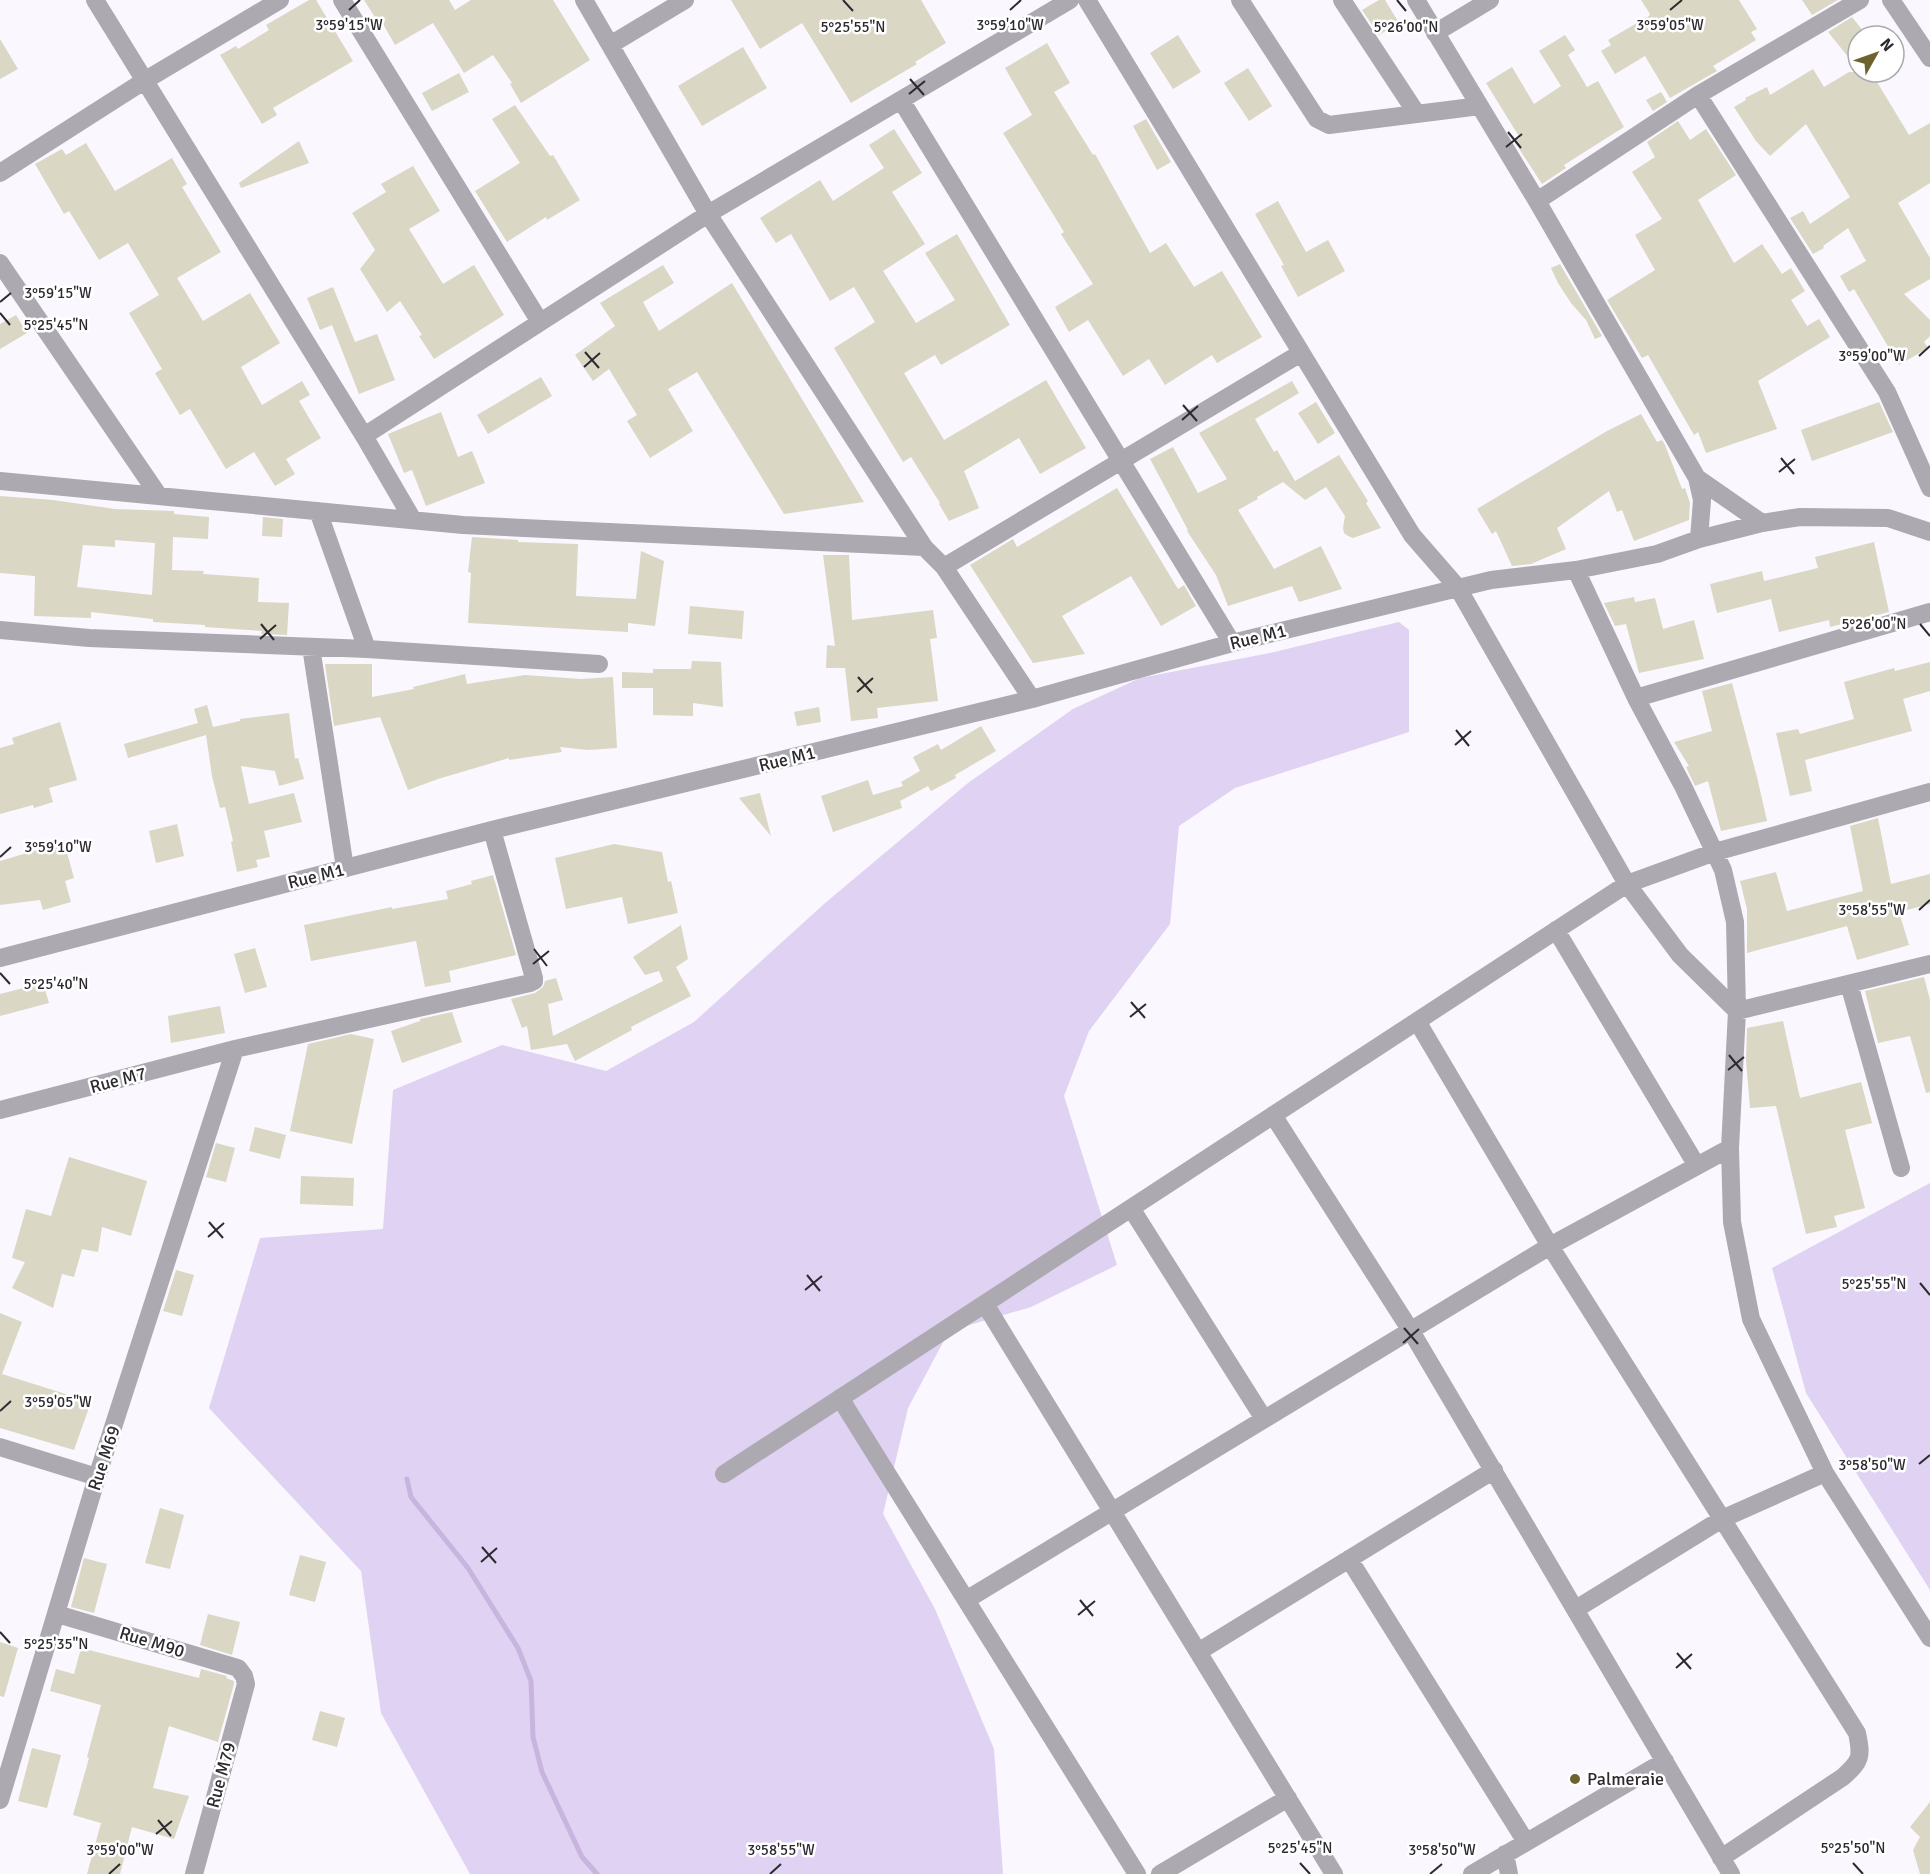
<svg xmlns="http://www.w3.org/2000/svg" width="1930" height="1874" viewBox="0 0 1930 1874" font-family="Signika,sans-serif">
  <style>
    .green { fill: #dfd2f2 }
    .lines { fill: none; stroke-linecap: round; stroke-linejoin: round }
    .stream { stroke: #c7b5df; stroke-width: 5 }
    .building { fill: #dad7c4; fill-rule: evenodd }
    .street { stroke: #aca9b1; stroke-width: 18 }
    .ticks { fill: none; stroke: #2c292f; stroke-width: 2 }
    .poi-dot { fill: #6c632f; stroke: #fff; stroke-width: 2 }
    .labels { text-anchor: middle; stroke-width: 5; stroke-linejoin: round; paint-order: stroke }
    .street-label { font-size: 18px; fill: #2c292f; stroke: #fff }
    .poi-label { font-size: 18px; fill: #2c292f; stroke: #fff; text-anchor: start }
    .ticks-label { font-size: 15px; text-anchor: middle; fill: #2c292f; stroke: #fff; stroke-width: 5; stroke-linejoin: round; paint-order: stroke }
  </style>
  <rect width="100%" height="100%" fill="#faf7fe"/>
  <!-- green -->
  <path class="green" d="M1399,622L1409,630V732L1235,788L1179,826L1170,924L1089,1031L1064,1096L1117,1265L1031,1307L949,1331L908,1408L883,1514L935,1609L994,1749L1003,1874H470L381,1713L361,1571L209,1408L260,1238L383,1229L393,1090L502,1045L606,1071L694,1022L824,904L968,783L1073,709L1140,678L1270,653Z
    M1930,1183V1590L1806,1393L1772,1268Z"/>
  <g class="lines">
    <!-- stream -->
    <path class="stream" d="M407,1479L411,1497L468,1568L518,1648L531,1681L533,1737L542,1772L582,1857L597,1874"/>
  </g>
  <!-- building -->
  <path class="building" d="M309,0H316L353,61L273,108L277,115L262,124L220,55L236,46L238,49L269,30L266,25Z
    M364,0H449L455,10L471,0H553L590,60L521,103L510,84L512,83L493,55L464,73L433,23L395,45L379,17L376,19Z
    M731,0H921L946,43L915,62L917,64L900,74L851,103L802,23L760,49Z
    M1379,0H1385L1399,23L1379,35L1362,10Z
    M1641,0H1739L1757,29L1751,32L1756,40L1713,66L1717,71L1670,98L1645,56L1615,74L1601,51L1611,45L1608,40L1649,16L1650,14Z
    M1802,0H1838L1812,15Z
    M1852,17L1867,36H1858V69L1828,32Z
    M1178,35L1201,72L1173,89L1150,53Z
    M1565,35L1575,50L1568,55L1587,87L1598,81L1624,127L1564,165L1566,168L1542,184L1514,141L1520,138L1486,83L1512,67L1534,104L1561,86L1539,51Z
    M0,39L18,69L0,79Z
    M1047,43L1070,83L1054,92L1093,155L1095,154L1150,253L1166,243L1194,287L1222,271L1262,337L1217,363L1212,355L1165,385L1149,359L1123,376L1088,320L1069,332L1055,307L1093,284L1061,234L1064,232L1003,133L1032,115L1005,68Z
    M743,47L767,88L702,126L678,86Z
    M1248,68L1272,106L1249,121L1224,83Z
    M1813,69L1824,87L1849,72H1871L1909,135L1930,123V183L1898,203L1930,258V279L1904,294L1930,320V336L1924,342L1928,348L1899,365L1854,289L1849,292L1840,276L1866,261L1848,228L1823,246L1824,248L1813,254L1790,218L1803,211L1810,224L1850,197L1806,124L1770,156L1756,141L1734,107L1746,100L1745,98L1767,87L1770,95Z
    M459,73L469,92L432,111L422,93Z
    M1661,92L1667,102L1653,111L1646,100Z
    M515,105L550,156L553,155L580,200L547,220L546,217L507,242L475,191L520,163L492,119Z
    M1146,119L1171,162L1157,170L1133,126Z
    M1678,121L1690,140L1706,129L1736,175L1698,200L1734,263L1762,244L1782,274L1791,268L1805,291L1791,300L1807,326L1819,319L1830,337L1758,381L1777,429L1706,453L1698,432L1694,435L1648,355L1642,358L1607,300L1655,270L1635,235L1662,219L1632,172L1655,157L1647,142Z
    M894,129L922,173L892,192L925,244L883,271L916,323L955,300L925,253L957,234L1010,325L941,365L935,355L904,373L944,440L1046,380L1086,448L1040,474L1019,438L964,471L979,508L949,521L939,504L940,503L911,457L903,462L834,348L875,322L854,287L830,301L791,234L776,243L760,218L820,180L833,201L884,168L869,145Z
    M299,141L309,163L241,188L239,183Z
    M86,143L115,191L172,158L187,184L182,187L221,252L177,278L203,321L250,293L280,343L241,367L262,405L302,381L310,395L299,401L321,438L286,459L295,474L275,486L254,452L226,469L190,409L180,415L155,373L162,369L129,313L159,295L128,243L99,260L69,211L64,214L35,164L62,149L66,155Z
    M413,166L440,211L409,229L443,284L474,265L504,315L434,359L419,336L422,335L400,301L387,312L360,269L375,250L352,213L386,192L381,184Z
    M1278,201L1306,252L1328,240L1345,271L1298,297L1281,266L1284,265L1255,214Z
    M1560,264L1602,336L1595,339L1586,320L1571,303L1558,283L1551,268Z
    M663,265L674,283L643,302L659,331L732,283L864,502L784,514L697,372L668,389L693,431L650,458L627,421L637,415L609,369L593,381L575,355L615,326L600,303Z
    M333,287L355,342L377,334L395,380L359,394L332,325L320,330L307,298Z
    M16,315L27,333L0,349V324Z
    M541,377L552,396L488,434L477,415Z
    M1292,381L1299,393L1255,419L1274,452L1277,450L1295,481L1339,455L1368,501L1366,503L1381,528L1353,538L1348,536L1344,533L1343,528L1345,516L1326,487L1305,500L1283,482L1257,497L1258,499L1238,510L1274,569L1321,546L1342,589L1299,602L1292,586L1228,606L1216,575L1187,531L1188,530L1150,459L1173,447L1198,493L1227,479L1199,433Z
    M1316,402L1335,433L1318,444L1298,413Z
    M1879,402L1893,432L1812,461L1801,430Z
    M441,412L458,457L472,451L485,483L426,506L412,470L404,473L388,434Z
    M1641,414L1657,442L1662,440L1665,445L1682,489L1685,488L1690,503L1689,520L1634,541L1622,510L1617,512L1609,491L1557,528L1566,549L1531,564L1512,566L1496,531L1492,534L1477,509L1607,431Z
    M1117,488L1178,589L1184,585L1196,606L1161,626L1131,576L1062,616L1085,654L1033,663L970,565L1013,539L1017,547Z
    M0,496L53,500L115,509L174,511V514L209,517L208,539L173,537L172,570L204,571L203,574L259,578L258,602L289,603L287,635L261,634L262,631L205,627V625L153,622V619L91,612V618L34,616L35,576L0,573ZM115,540L155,543L152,595L77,587L83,545L115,547Z
    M263,517L283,519L282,537L262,536Z
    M472,537L518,540V542L578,544L576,596L636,599L641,551L664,561L655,626L628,623V632L468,623L471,573L468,572Z
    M1874,542L1889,612L1830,627L1829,620L1779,632L1771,599L1717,613L1710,584L1762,571L1764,581L1818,568L1815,557Z
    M823,555H849L852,620L933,610L937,638L930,639L938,701L877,708L878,718L851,721L845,668H826L827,645L835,646Z
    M1634,597L1635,602L1655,598L1663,629L1694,620L1704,659L1639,673L1626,624L1615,626L1604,603Z
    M690,606L744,611L742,639L688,634Z
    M692,661L721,662L723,707L693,703V716L653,715V688H622V672L653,673V669H691Z
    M1930,662V691L1903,699L1912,731L1805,760L1812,791L1790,796L1776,733L1798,729L1800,734L1854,719L1844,682L1894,668L1895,671Z
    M325,664H372V697L414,689L413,687L465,674L467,684L525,675L581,679L613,677L617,748L588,750L560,747L562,752L509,760V758L438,779L408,790L380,717L334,726Z
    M1732,683L1757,777L1767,821L1721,831L1708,781L1695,786L1686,767L1689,766L1674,742L1712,731L1702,691Z
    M207,705L213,727L240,721V719L289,713L295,759L298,758L304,779L279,786L275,771L241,766L249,804L294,793L302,822L264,831L270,857L256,860L258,867L237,872L231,842L233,841L225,807L220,808L212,776L206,735L128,758L124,744L198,723L194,709Z
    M819,707L821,722L797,726L794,712Z
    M60,722L77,780L49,788L53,802L34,808L33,805L0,814V748L14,744L12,738Z
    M981,726L996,751L955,775L956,778L931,791L928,786L900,801L902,808L833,832L821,796L868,780L873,795L903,786L901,782L920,771L913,757L938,744L941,750Z
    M760,793L771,836L739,798Z
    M1878,818L1891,884L1930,874V904L1899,912L1909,945L1857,960L1847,926L1747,953V909L1740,881L1776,872L1787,911L1863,891L1850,826Z
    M177,824L184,856L156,863L149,831Z
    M64,842L74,878L65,881L71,902L43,910L40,900L0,905V861Z
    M614,844L662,852L668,882L671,881L678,913L628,924L622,897L566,909L555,858Z
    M493,875L516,955L449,971L451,982L425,987L416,941L311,961L304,925L392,907V909L448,899L446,891L472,884L471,881Z
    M681,925L688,959L676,967L691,996L631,1027L632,1030L575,1061L567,1044L531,1050L527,1026L522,1028L511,999L535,993L543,987L545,981L556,978L563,1000L548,1004L553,1036L663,981L659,971L645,975L633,957Z
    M255,948L267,987L245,993L234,954Z
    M1924,977L1930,1000V1092L1926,1093L1910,1036L1878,1043L1865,991Z
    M43,983L49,1003L0,1016V994Z
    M220,1006L225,1033L171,1043L168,1016Z
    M452,1012L462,1042L402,1063L391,1031L420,1021V1019Z
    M1783,1021L1800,1098L1861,1082L1872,1123L1845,1130L1865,1208L1834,1216L1837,1227L1806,1234L1776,1106L1750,1108L1746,1061L1747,1028Z
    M351,1034L374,1039L352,1144L290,1131L308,1044Z
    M255,1127L286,1135L280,1159L249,1151Z
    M216,1143L235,1148L226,1182L206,1177Z
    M69,1157L147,1181L131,1236L102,1227L98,1252L82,1249L74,1277L62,1274L53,1308L12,1288L25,1262L12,1258L26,1209L51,1216Z
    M301,1176L354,1178L353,1206L300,1204Z
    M176,1270L194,1275L182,1316L163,1311Z
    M0,1313L22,1322L2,1374L91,1402L74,1450L0,1428Z
    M160,1508L184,1515L170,1569L145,1563Z
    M300,1555L326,1562L315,1602L289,1595Z
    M84,1558L107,1564L94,1613L71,1607Z
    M208,1614L240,1622L232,1655L200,1645Z
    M0,1642L18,1648L4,1697L0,1696Z
    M81,1648L199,1678L201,1669L227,1676L226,1678L234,1681V1684L218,1742L169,1726L153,1788L189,1796L174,1839L132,1827L120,1874H87L101,1823L73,1815L89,1758L87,1757L101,1705L50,1691L56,1669L74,1674Z
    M320,1711L345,1718L337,1747L312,1740Z
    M32,1748L61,1755L47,1808L18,1801Z
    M1930,1802V1874H1920L1913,1850L1920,1837L1910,1827Z"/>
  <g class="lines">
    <!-- street -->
    <path class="street" d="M95,0L364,436L413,520
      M342,0L540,322
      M584,0L708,214L924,547L944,567L1032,699
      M1087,0L1412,535L1458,588L1627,884L1680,955L1737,1011L1930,964
      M1240,0L1317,119L1329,125L1480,106
      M1342,0L1417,114
      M1891,0L1930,58
      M1435,33L1490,0
      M610,45L685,0
      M1698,95L1887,392L1930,488
      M901,100L1232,643
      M0,173L144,81L280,0
      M1537,201L1698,95L1860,0
      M0,263L159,496
      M364,436L708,214L1070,0
      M1697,478L1762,523
      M0,481L463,525L924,547
      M318,511L367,649
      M1699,539L1762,523L1800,517L1888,518L1930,532
      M944,567L1301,353
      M1576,570L1636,698L1683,786L1723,870L1735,922L1737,1011L1730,1148L1732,1222L1751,1319L1825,1473L1930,1638
      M0,630L89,638L367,649L599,664
      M311,647L345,868
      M1636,698L1930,612
      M1556,930L1697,1166
      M0,958L492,830L1032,699L1232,643L1491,580L1576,570L1657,554L1699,539L1702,500L1697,478L1537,201L1416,0
      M1849,984L1901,1168
      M1417,1021L1550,1246L1857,1733C1862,1757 1861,1761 1843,1777L1721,1858
      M0,1110L235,1049L530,983L534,981V978L492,830
      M1273,1115L1411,1331L1731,1874
      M1131,1208L1264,1419
      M985,1304L1334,1874
      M840,1398L1137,1874
      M0,1447L97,1477
      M724,1474L1627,884L1715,852L1930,792
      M1349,1559L1526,1842
      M966,1600L1550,1246L1730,1148
      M1576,1609L1722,1519L1825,1473
      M57,1614L238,1668L244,1676L246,1684L194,1874
      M1198,1652L1494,1470
      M0,1800L97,1477L235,1049
      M1505,1854L1509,1874
      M1160,1874L1288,1798
      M1472,1874L1665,1761"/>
  </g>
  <!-- ticks -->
  <path class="ticks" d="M843,0L853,11M1397,0L1406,11M349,10L360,0M1010,10L1021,0M1670,10L1682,0M910,79L924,95M909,94L925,81M1508,132L1521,148M1506,147L1522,134M0,302L11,293M0,313L10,325M585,352L599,368M1919,356L1930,346M584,367L600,353M1183,405L1197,421M1182,420L1198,406M1781,458L1794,474M1779,472L1795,459M261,624L274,640M1920,624L1930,636M260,639L276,625M858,677L872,693M857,692L873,678M1456,730L1469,746M1455,745L1471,731M0,857L11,847M1919,910L1930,900M534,949L547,966M533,964L549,951M0,973L10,984M1131,1002L1145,1018M1130,1017L1146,1004M1729,1055L1742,1071M1728,1070L1744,1057M209,1222L223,1238M208,1237L224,1223M807,1275L820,1291M1920,1283L1930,1295M805,1290L822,1276M1404,1328L1418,1344M1403,1343L1419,1329M0,1411L11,1401M1919,1464L1930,1455M482,1547L496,1563M481,1562L497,1548M1080,1600L1093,1616M1078,1615L1095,1601M0,1632L10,1643M1677,1653L1691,1669M1676,1668L1692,1654M158,1820L171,1836M156,1834L172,1821M1300,1863L1310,1874M1853,1863L1863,1874M109,1874L120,1864M770,1874L781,1864M1430,1874L1442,1864"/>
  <!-- markers -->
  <circle class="poi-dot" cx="1575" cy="1779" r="6"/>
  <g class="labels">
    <!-- street labels -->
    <g class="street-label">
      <text transform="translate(1258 637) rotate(-14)" y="6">Rue M1</text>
      <text transform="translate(787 759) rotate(-14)" y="6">Rue M1</text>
      <text transform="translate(316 876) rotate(-14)" y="6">Rue M1</text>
      <text transform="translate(118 1080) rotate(-15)" y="6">Rue M7</text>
      <text transform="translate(104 1458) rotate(-72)" y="6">Rue M69</text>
      <text transform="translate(152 1642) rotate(17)" y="6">Rue M90</text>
      <text transform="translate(221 1775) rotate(-75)" y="6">Rue M79</text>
    </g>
    <!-- poi labels -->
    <g class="poi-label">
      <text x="1587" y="1785">Palmeraie</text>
    </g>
  </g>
  <g class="ticks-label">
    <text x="349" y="30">3°59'15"W</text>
    <text x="1010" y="30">3°59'10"W</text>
    <text x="1670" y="30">3°59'05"W</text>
    <text x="853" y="32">5°25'55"N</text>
    <text x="1406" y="32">5°26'00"N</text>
    <text x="58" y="298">3°59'15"W</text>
    <text x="56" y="330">5°25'45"N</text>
    <text x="1872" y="361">3°59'00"W</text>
    <text x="1874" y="629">5°26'00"N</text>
    <text x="58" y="852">3°59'10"W</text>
    <text x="1872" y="915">3°58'55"W</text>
    <text x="56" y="989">5°25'40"N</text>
    <text x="1874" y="1289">5°25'55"N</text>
    <text x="58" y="1407">3°59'05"W</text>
    <text x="1872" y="1470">3°58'50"W</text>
    <text x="56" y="1649">5°25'35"N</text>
    <text x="1300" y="1853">5°25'45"N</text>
    <text x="1853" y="1853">5°25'50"N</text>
    <text x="120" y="1855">3°59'00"W</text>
    <text x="781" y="1855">3°58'55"W</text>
    <text x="1442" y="1855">3°58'50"W</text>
  </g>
  <!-- north arrow -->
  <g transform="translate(1876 54) rotate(50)"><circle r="28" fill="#ffffff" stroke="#aba9ac" stroke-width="1.5"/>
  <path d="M0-4.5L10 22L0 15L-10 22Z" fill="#6c632f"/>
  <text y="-9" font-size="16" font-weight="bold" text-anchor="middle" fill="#2c292f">N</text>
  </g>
</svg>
